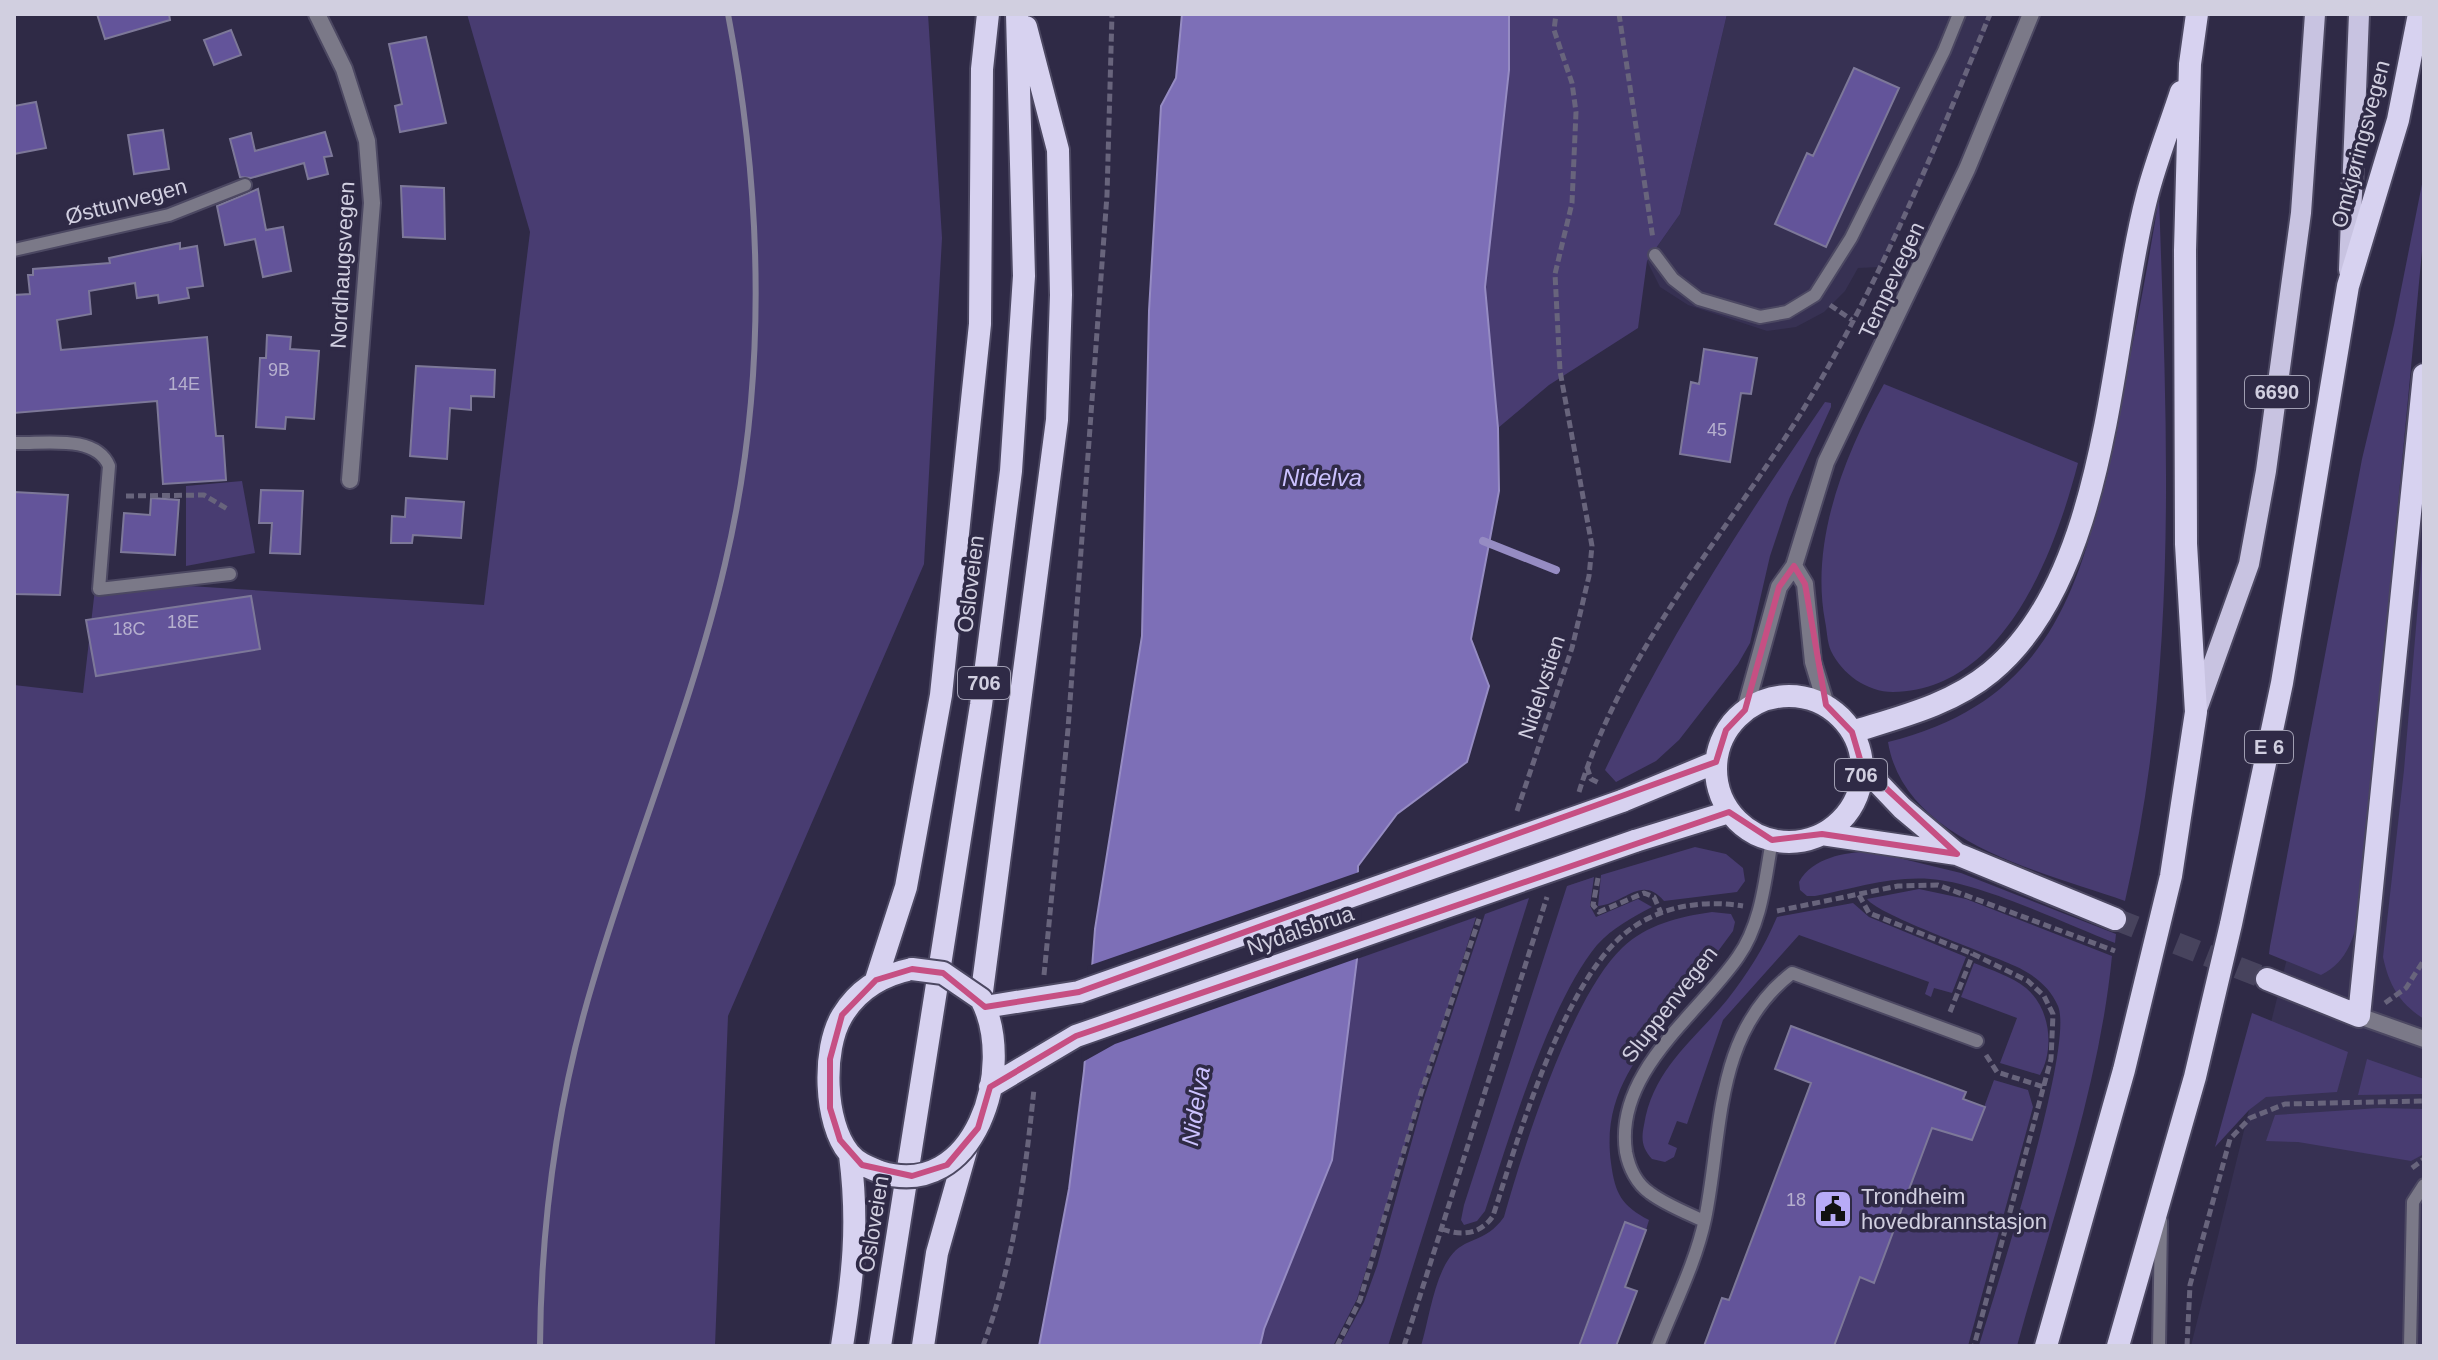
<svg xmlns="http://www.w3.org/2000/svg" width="2438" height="1360" viewBox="0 0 2438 1360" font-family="Helvetica,sans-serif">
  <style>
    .built { fill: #373153 }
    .green { fill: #483c71 }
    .water { fill: #7d6fb7; stroke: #968cc3; stroke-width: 2 }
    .pier { fill: #2f2a46 }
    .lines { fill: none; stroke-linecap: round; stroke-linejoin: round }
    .stream { stroke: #968cc3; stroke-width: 8 }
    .building { fill: #63549a; stroke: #7d7899; stroke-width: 2 }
    .trunk-tunnel { stroke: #47435d; stroke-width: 22; stroke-dasharray: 22 11; stroke-linecap: butt }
    .service-casing { stroke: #4c4862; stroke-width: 16 }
    .minor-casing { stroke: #4c4862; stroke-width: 20 }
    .tertiary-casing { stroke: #4c4862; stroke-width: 20 }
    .primary-casing { stroke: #4c4862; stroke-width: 24 }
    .trunk-casing { stroke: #4c4862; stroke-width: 26 }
    .path { stroke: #68647c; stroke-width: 5; stroke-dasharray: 8 4; stroke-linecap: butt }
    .service { stroke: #7b7988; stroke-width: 12 }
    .minor { stroke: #7b7988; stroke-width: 16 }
    .tertiary { stroke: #7b7988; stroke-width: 16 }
    .primary { stroke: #c8c3e1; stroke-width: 20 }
    .trunk { stroke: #d7d2f0; stroke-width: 22 }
    .rail { stroke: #848197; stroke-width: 6 }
    .trunk-bridge-casing { stroke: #4c4862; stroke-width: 26; stroke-linecap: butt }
    .trunk-bridge { stroke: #d7d2f0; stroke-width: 22 }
    .marked { fill: none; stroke: #c64f83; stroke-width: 6; stroke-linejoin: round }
    .labels { text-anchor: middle; stroke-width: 7; stroke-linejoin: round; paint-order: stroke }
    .number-label { font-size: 18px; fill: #b6b0ce }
    .shield { fill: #2f2a46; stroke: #a09eb2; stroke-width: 2 }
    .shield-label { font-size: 20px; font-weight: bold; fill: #d1cfe0 }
    .street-label { font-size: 22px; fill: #d1cfe0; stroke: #2f2a46 }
    .poi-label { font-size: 22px; fill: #d1cfe0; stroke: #2f2a46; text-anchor: start }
    .water-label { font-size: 24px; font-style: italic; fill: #ccc2ff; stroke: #2f2a46 }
  </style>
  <rect width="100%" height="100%" fill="#2f2a46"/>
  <!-- built -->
  <path class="built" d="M1727,14H1993L1924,180L1880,267L1858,268L1845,291L1824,312L1796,327L1767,331L1688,305L1660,287L1647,261L1680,214Z
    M2424,412V1346H2191L2249,1110Z"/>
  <!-- green -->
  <path class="green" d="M467,14H928L942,238L924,564L728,1016L715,1346H14V685L83,693L96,580L484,605L530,232Z
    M1509,14H1727L1680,214L1647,261L1638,328L1549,385L1498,428L1485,287L1509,70Z
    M2424,174V230L2360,906C2355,935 2349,961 2321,975L2269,954L2270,946L2362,459L2394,325Z
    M2159,197C2167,433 2179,669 2125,901C2043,872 1904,842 1888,742C2057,701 2085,575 2116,425C2132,349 2147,273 2159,197Z
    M1884,384L2078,463C2055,552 2004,691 1893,692C1867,692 1842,674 1831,651C1827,642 1827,630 1825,621C1810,540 1845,454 1884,384Z
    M1825,402L1831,403V407L1789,499L1770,556L1750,643L1738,664L1679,740L1656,761L1616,782L1605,770C1666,641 1744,520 1825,402Z
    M242,481L255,553L186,566V486Z
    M2424,532V1019C2399,1003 2389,985 2383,957L2404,770Z
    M1695,847L1726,854L1743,868L1745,881L1737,892L1664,901C1641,874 1625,904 1598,906L1601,875Z
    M1870,851L1961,873L2116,934L2115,943C2065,924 1980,882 1930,879C1891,876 1852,889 1815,896H1807L1800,890L1799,882C1813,857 1844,853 1870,851Z
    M1594,877L1590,906L1596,917L1638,899L1652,907C1633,917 1612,928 1597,945C1548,1005 1510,1136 1485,1211L1477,1221L1464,1225L1461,1220L1464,1205L1567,886Z
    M1919,889L1966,899L2112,956C2099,1089 2052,1217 2017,1346H1979C1995,1291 2075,1046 2058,1006C2050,987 2033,974 2015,966C1987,953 1880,916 1867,899Z
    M1529,898L1388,1346H1340L1364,1302L1377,1266L1423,1101L1485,914Z
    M1853,903L1869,917L1966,957L1952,993L1934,988L1931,997L1925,994L1929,982L1799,935L1723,1020L1687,1124L1677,1121L1668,1144L1677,1148L1674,1157L1665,1162L1652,1159C1642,1148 1641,1139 1644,1125C1653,1069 1693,1041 1727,1000C1748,973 1764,948 1777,917Z
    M1712,912L1731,914L1735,922L1733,931C1717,952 1702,974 1686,995C1645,1048 1601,1089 1611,1163C1615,1194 1622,1206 1649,1220L1646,1230L1625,1222L1578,1346H1421C1429,1319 1434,1279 1450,1257C1465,1236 1485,1244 1504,1217C1524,1146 1571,997 1622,948C1647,924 1679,917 1712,912Z
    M1476,917L1357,1299L1333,1346H1260L1264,1329L1332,1160L1357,959Z
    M1974,963C1991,970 2011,976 2026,988C2050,1008 2055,1048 2040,1075L2000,1063L2017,1018L1961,997Z
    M2252,1013L2348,1052L2337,1092L2266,1097L2249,1110L2215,1147Z
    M2367,1059L2424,1079V1094L2358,1095Z
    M1994,1080L2028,1090L2033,1107L1968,1346H1834L1860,1277L1873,1282L1932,1128L1972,1140Z
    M2379,1108L2424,1109V1154L2411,1161L2298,1142L2266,1141L2275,1115Z"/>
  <!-- water -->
  <path class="water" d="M1182,14H1509V70L1485,287L1498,428L1499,491L1471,639L1489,686L1467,762L1397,814L1358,866L1357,959L1332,1160L1264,1329L1260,1346H1039L1069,1189L1084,1071L1095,929L1142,636L1149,311L1161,106L1176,78Z"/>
  <!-- pier -->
  <path class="pier" d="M1362,871L1361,957L1115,1044L1081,1063L1088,966Z"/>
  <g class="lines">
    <!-- stream -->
    <path class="stream" d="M1483,541L1556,570"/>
  </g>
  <!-- building -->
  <path class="building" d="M97,14H169L170,20L105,39Z
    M231,30L241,55L214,65L204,40Z
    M426,37L446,123L400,132L395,106L402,104L389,44Z
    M1854,68L1899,88L1826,247L1775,224L1807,153L1813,156Z
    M36,102L46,148L14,154V106Z
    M163,130L169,169L134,174L128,135Z
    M325,132L332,156L324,157L328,174L308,179L304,163L251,178L240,177L230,139L251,133L255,151Z
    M401,186L444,188L445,239L403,237Z
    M258,189L266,230L283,227L291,271L263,277L255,239L225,245L217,206Z
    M180,243V249L197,246L203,286L187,288L189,298L159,303L158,295L137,298L135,283L89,291L91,314L57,320L61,350L207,337L216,436H223L226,480L163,484L157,401L14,413V295L30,294L28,275H33V269L110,263L109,258Z
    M267,335L291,337L290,349L319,351L314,419L286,417L285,429L256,427L260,358H266Z
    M1704,349L1757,358L1751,394L1741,393L1730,462L1680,454L1691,382L1699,384Z
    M416,366L495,370L494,397L471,396V410L450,408L447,459L410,456Z
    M261,490L303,491L300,554L270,553L272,523H259Z
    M14,492L68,495L60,595L14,594Z
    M151,498L179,500L175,555L121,552L124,513L150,515Z
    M406,498L464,502L461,538L413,535L412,543H391L392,516L405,517Z
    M251,596L260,649L96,676L86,620Z
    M1791,1026L1966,1092L1963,1099L1985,1107L1972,1140L1932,1128L1874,1283L1860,1277L1834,1346H1704L1722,1298L1729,1300L1811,1083L1775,1069Z
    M1625,1222L1646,1230L1625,1287L1637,1291L1616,1346H1579Z"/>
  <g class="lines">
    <!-- trunk-tunnel -->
    <path class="trunk-tunnel" d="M2115,919L2267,979"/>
    <!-- service casing -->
    <g class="service-casing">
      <path id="service" d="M14,250L169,215L245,185
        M1655,255L1673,279L1699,299L1760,317L1787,312L1815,295L1851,238L1944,51L1959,14
        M14,443C44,444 96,434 109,466L99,589L230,574
        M1704,1221C1687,1213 1666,1205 1650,1193C1637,1184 1629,1168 1626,1152C1614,1072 1698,1015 1738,957C1762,923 1765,879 1772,840
        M1658,1346C1674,1305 1696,1262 1705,1219C1723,1131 1713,1034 1792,973L1977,1041
        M2159,1346L2161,1221
        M2410,1346L2413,1202L2424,1185"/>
    </g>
    <!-- minor casing -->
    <g class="minor-casing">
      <path id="minor" d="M317,14L344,69L367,141L372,203L350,480"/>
    </g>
    <!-- tertiary casing -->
    <g class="tertiary-casing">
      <path id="tertiary" d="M1794,566L1805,584L1813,662L1826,705
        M1745,710L1779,587L1794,566L1826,462L1967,169L2031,14
        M2359,1016L2424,1039"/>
    </g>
    <!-- primary casing -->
    <g class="primary-casing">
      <path id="primary" d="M2349,270L2359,14
        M2196,712L2249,564L2266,471L2301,213L2315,14"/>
    </g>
    <!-- trunk casing -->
    <g class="trunk-casing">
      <path id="trunk" d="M1716 769a73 73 0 1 1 146 0a73 73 0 1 1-146 0Z
        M1852,732C1900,717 1951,705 1991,672C2111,573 2110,338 2147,196C2156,161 2170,126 2181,92
        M1862,766L1902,808L1957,854
        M1622,801L1716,762
        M1822,834L1957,854L2115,919
        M1635,841L1729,812
        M2267,979L2359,1016L2424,375
        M876,980L906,887L941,695L980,324L982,69L988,14
        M981,999L1057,420L1061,295L1058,150L1026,27
        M880,1172C868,1167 857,1163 849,1153C824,1123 822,1049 842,1016C858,989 882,975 912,969
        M842,1346C853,1276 859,1225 850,1155
        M880,1346L981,705L1011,471L1024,276L1017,14
        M923,1346L937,1253L967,1147
        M2046,1346L2124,1070L2171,876L2196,712L2186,544L2185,250L2190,64L2197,14
        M2118,1346L2195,1077L2231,924L2282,683L2348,286L2398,120L2419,14"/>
    </g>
    <!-- path -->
    <path class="path" d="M1619,14L1653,239
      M1830,305L1852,320
      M126,496L204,495L229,510
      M1587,767L1591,779L1599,783
      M1579,792C1623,650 1724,537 1801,413C1878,288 1935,149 1990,14
      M1517,811L1572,648L1589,576L1592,546L1560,371L1555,274L1572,203L1576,112L1572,83L1554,30L1556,14
      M1598,878L1593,905L1599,912L1644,893L1654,897L1661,913
      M1859,895L1869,913L1973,954L2028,981L2044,996L2053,1014L2051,1059L1974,1346
      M1777,911L1898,886L1938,885L2115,951
      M1044,975L1068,729L1107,195L1112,14
      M2385,1003L2406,988L2424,960
      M1950,1012L1973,954
      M1986,1055L1997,1072L2044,1087
      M2412,1168L2424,1159
      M1442,1229C1461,1236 1480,1235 1493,1216C1518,1139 1565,974 1632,928C1665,905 1705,900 1743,906
      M983,1346C1014,1262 1025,1177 1034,1089
      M1337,1346L1360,1300L1421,1093L1479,919
      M1404,1346L1547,897
      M2187,1346L2190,1285L2230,1139L2250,1118L2285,1104L2424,1101"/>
    <!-- service -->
    <use href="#service" class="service"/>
    <!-- minor -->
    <use href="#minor" class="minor"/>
    <!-- tertiary -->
    <use href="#tertiary" class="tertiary"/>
    <!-- primary -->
    <use href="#primary" class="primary"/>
    <!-- trunk -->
    <use href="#trunk" class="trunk"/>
    <!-- rail -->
    <path class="rail" d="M540,1346C541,1222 557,1101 593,982C634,842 692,706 725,564C768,382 763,197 728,14"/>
    <!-- trunk-bridge casing -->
    <g class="trunk-bridge-casing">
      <path id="trunk-bridge" d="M985,1007L1079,992L1622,801
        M990,1087L1076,1036L1635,841
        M880,1172C975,1202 1017,1067 981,999L943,973L912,969"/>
    </g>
    <!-- trunk-bridge -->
    <use href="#trunk-bridge" class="trunk-bridge"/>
  </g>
  <!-- marked area -->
  <path class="marked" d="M1794,566L1805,584L1826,705L1852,732L1862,766L1957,854L1822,834L1772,840L1729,812L1076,1036L990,1087L978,1128L947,1165L912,1176L862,1165L840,1140L830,1108V1059L842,1015L876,980L912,969L943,973L985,1007L1079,992L1716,762L1726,730L1745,710L1779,587Z"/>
  <!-- icons -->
  <defs>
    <g id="civic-square" transform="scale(2)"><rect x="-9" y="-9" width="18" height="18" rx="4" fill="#b8abf7" stroke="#2f2a46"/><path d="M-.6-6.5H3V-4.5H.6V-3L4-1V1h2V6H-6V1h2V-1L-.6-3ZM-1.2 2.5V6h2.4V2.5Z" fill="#111"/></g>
  </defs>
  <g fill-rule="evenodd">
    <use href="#civic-square" x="1833" y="1209"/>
  </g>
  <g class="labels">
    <!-- number labels -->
    <g class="number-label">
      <text x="279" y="376">9B</text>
      <text x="184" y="390">14E</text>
      <text x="1717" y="436">45</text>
      <text x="183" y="628">18E</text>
      <text x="129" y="635">18C</text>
      <text x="1796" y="1206">18</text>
    </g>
    <!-- shield labels -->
    <g class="shield">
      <rect x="2245" y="376" width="64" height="32" rx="6"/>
      <rect x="958" y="667" width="52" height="32" rx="6"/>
      <rect x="2245" y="731" width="48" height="32" rx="6"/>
      <rect x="1835" y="759" width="52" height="32" rx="6"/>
    </g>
    <g class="shield-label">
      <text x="2277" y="399">6690</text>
      <text x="984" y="690">706</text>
      <text x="2269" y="754">E 6</text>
      <text x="1861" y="782">706</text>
    </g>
    <!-- street labels -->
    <g class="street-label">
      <text transform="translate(2360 144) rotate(-75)" y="8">Omkjøringsvegen</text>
      <text transform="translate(126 201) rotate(-15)" y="8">Østtunvegen</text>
      <text transform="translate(342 265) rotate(-87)" y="8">Nordhaugsvegen</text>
      <text transform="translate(1891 280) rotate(-65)" y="8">Tempevegen</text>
      <text transform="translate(970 584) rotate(-83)" y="8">Osloveien</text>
      <text transform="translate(1541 687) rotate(-72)" y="8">Nidelvstien</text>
      <text transform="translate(1300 930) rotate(-19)" y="8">Nydalsbrua</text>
      <text transform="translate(1669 1004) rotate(-52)" y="8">Sluppenvegen</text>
      <text transform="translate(873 1224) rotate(-81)" y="8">Osloveien</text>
    </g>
    <!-- poi labels -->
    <g class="poi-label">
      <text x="1861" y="1204">Trondheim<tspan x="1861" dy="25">hovedbrannstasjon</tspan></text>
    </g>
    <!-- water labels -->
    <g class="water-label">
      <text x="1322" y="486">Nidelva</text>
      <text transform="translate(1196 1106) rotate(-81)" y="8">Nidelva</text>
    </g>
  </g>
  <!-- border -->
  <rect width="2438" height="1360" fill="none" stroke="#d1cfe0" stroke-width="32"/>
</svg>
